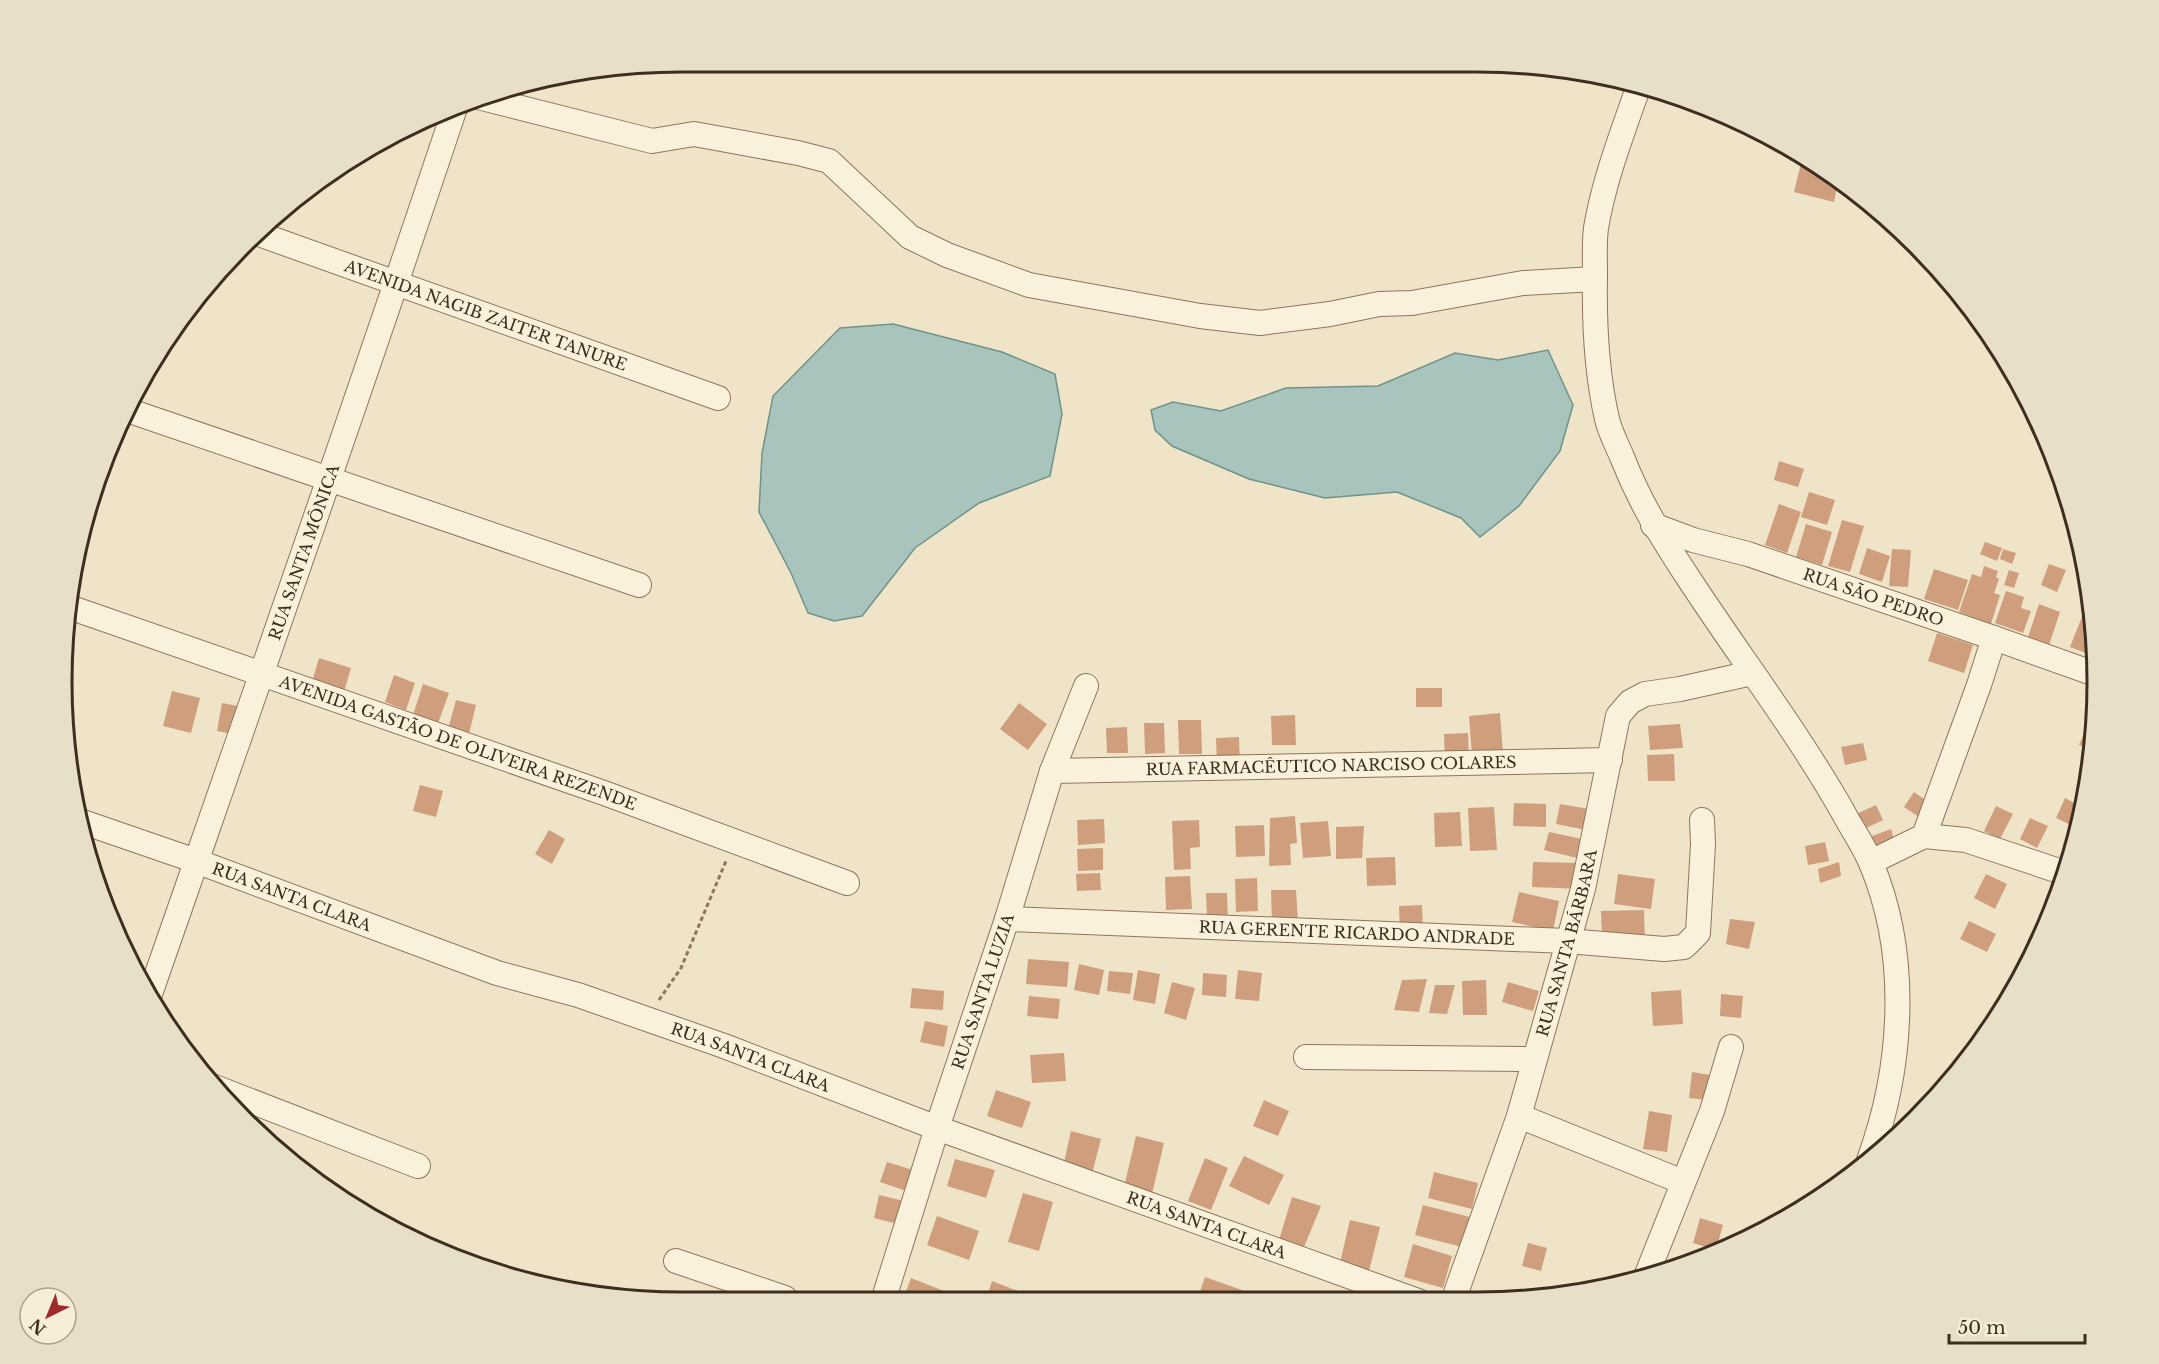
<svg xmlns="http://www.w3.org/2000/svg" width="2159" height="1364" viewBox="0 0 2159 1364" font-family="'Libre Baskerville',serif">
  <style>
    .water { fill: #a9c4bc; stroke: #6f938a; stroke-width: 1.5 }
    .building { fill: #cf9f7d }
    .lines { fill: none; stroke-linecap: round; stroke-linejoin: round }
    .minor-casing { stroke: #8d765c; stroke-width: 26 }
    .path { stroke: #8d765c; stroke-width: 3; stroke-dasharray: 4.5 3; stroke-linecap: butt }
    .minor { stroke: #faf1dc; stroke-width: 24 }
    .labels { text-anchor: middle; stroke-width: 6; stroke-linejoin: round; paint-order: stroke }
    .street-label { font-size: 16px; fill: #3d2e20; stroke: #f7eed8 }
    .rim { fill: none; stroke: #3d2e20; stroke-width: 3 }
  </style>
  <rect width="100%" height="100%" fill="#f0e4c8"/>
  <!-- water -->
  <path class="water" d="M893,324L1002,352L1055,374L1062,414L1050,476L979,503L915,548L862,616L834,621L808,613L791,573L759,512L762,453L773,396L840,328Z
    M1548,350L1573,405L1560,451L1519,506L1480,537L1461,518L1397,492L1325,498L1249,479L1172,446L1155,430L1151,410L1173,402L1221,411L1286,388L1378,386L1455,353L1498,360Z"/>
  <!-- building -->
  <path class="building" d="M1802,159L1838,180L1834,202L1794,192Z
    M1779,461L1804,469L1798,487L1774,480Z
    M1809,492L1835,500L1827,525L1801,517Z
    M1779,504L1801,512L1787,553L1765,545Z
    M1842,520L1864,526L1850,572L1828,566Z
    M1806,524L1832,532L1822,565L1796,557Z
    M1985,542L2002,548L1997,561L1980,554Z
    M1867,548L1890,556L1882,582L1859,574Z
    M1892,549L1911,550L1908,587L1889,586Z
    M2003,549L2016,553L2012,564L2000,559Z
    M2049,564L2066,570L2057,592L2041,585Z
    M1984,566L1998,571L1996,577L1999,579L1994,593L2000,595L1991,624L1959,612L1972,574L1981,577Z
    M1934,569L1968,580L1958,610L1924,599Z
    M2009,570L2019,573L2014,588L2004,585Z
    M2006,591L2024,597L2021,608L2031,611L2023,633L1995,623Z
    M2039,604L2060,612L2049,645L2028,637Z
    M2083,614L2093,618L2094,656L2070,647Z
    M1937,633L1973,645L1964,673L1928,661Z
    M319,658L351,668L344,692L312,682Z
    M394,675L415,683L406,710L385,702Z
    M423,684L449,693L437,726L412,718Z
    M1416,688H1442V707H1416Z
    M172,691L200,698L191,733L163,726Z
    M456,700L476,705L469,734L448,729Z
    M222,703L243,707L238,735L217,731Z
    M1019,703L1047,724L1028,750L1000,729Z
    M1500,713L1503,754L1472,756L1469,716Z
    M1295,715L1296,745H1272L1271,716Z
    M1178,720H1201L1202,754H1179Z
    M1144,723H1164L1165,753L1145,754Z
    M1680,724L1683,748L1650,750L1648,726Z
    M2088,724L2095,727L2092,750L2079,745Z
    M1127,727L1128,753H1107L1106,728Z
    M1468,733L1469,761L1445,762L1444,734Z
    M1239,737L1240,766L1217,767L1216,738Z
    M1863,743L1867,760L1845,765L1841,747Z
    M1674,754L1675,781H1648L1647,755Z
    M420,785L443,791L436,817L413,811Z
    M1914,792L1934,806L1925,821L1904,807Z
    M2065,798L2082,807L2079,829L2056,818Z
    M1514,803L1546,804V827L1513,826Z
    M1560,804L1589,809L1586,830L1556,824Z
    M1876,805L1883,820L1860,831L1852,816Z
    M1996,806L2013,814L2000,839L1984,831Z
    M1494,807L1497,850L1470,851L1468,808Z
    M1460,812L1462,846L1435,847L1434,813Z
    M1295,816L1297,843L1290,844L1291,865L1269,866L1270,818Z
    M2030,818L2048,826L2037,848L2020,839Z
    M1104,819L1105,843L1078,845L1077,820Z
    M1199,820L1200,847L1190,848L1191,869L1174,870L1172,821Z
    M1328,821L1331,856L1303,858L1300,823Z
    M1264,825L1265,856L1236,857L1235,826Z
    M1364,826L1362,858L1336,859V827Z
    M1891,829L1896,845L1872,853L1867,838Z
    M549,830L565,839L552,864L535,854Z
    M1549,832L1582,839L1577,858L1544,850Z
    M1825,842L1829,861L1808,865L1805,846Z
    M1103,848V870L1078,871L1077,849Z
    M1395,857L1396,885L1367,886L1366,858Z
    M1533,862L1583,863L1582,889L1532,887Z
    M1839,862L1841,876L1820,883L1818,869Z
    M1100,873L1101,890L1077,891L1076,874Z
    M1618,874L1655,879L1651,909L1614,904Z
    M1986,874L2007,884L1995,909L1974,898Z
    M1190,876L1192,909L1166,910L1165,877Z
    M1257,878L1258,911L1236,912L1235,879Z
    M1271,890H1296L1298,922L1272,923Z
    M1519,892L1559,901L1553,931L1512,922Z
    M1206,893H1227L1228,921H1207Z
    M1422,905L1423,931L1400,932L1399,906Z
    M1644,910L1645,941L1602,942L1601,911Z
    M1730,919L1755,922L1749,949L1726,944Z
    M1969,921L1996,934L1987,952L1960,939Z
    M1028,959L1069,962L1067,987L1026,984Z
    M1079,964L1104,970L1099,995L1074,990Z
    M1138,970L1160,974L1155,1004L1133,1000Z
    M1238,970L1262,973L1259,1001L1235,999Z
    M1109,971L1133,973L1130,994L1107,991Z
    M1203,973L1227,975L1226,997L1202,995Z
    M1427,979L1419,1012L1394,1010L1402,980Z
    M1486,980L1487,1015H1463L1462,981Z
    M1172,982L1195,988L1186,1020L1164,1013Z
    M1508,982L1539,991L1533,1011L1502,1002Z
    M1435,985H1455L1447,1014L1429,1013Z
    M912,988L944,991L943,1010L910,1008Z
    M1681,990L1683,1024L1653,1026L1651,992Z
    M1721,994L1743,996L1741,1018L1720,1016Z
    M1029,996L1060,999L1058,1019L1027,1016Z
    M925,1021L948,1026L944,1047L920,1042Z
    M1064,1053L1066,1081L1032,1083L1030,1055Z
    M1692,1072L1710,1075L1707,1100L1689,1098Z
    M996,1090L1031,1102L1022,1128L987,1116Z
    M1264,1100L1289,1111L1278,1136L1253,1126Z
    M1649,1111L1672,1115L1667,1152L1643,1149Z
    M1071,1131L1101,1139L1092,1174L1063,1167Z
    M1136,1136L1164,1143L1152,1194L1124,1187Z
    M1244,1156L1284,1175L1269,1205L1229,1186Z
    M1205,1158L1228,1168L1211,1210L1188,1201Z
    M955,1159L995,1170L986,1198L947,1186Z
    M887,1162L913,1170L906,1191L880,1182Z
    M1434,1172L1478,1183L1472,1209L1428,1198Z
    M1023,1193L1053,1202L1039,1251L1008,1242Z
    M879,1195L904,1201L898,1224L874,1218Z
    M1292,1197L1321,1206L1304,1247L1279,1240Z
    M1423,1205L1470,1217L1462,1247L1415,1235Z
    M937,1216L979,1231L969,1260L927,1245Z
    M1700,1218L1723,1225L1716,1250L1693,1243Z
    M1350,1220L1380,1227L1367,1279L1338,1271Z
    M1528,1243L1547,1248L1541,1271L1522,1266Z
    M1413,1244L1452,1256L1443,1288L1404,1277Z
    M1205,1277L1242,1290L1239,1300H1197Z
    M911,1278L944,1291L941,1299H919L905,1294Z
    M992,1281L1023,1293L1020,1299H986Z"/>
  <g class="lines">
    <!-- minor casing -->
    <g class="minor-casing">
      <g id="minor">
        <path d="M1638,88C1622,134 1604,180 1596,228C1594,243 1595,259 1595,274C1594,323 1596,371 1607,419C1610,432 1617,445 1622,457C1640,503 1662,538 1689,579C1740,657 1797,731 1843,812C1852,829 1864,846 1871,863C1910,955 1903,1067 1869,1160"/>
        <path d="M478,97L652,141L694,134L798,153L829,161L910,237L947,255L1029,285L1200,316L1260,323L1330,314L1379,304L1412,303L1523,283L1595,279"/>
        <path id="s1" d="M256,233L718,398"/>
        <path d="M127,410L639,585"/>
        <path id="s2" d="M1653,525L1693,540L1748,554L1994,638L2095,674"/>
        <path id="s3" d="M69,607L604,793L847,883"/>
        <path id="s4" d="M1052,771L1610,760"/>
        <path id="s5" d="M80,821L196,861L497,973L578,995L724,1046L937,1128L1418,1301"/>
        <path d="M1924,836L1966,840L2065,873"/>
        <path d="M1871,862L1924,836L1979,685L1994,638"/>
        <path id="s6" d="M1007,919L1567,941L1664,949L1684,947L1698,933L1703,844L1702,820"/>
        <path id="s7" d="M149,997C252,701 356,405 455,108"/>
        <path d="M1306,1057L1534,1059"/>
        <path d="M212,1086L418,1166"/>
        <path d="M1519,1116L1683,1182"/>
        <path d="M676,1261L785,1298"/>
        <path d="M1645,1279L1712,1111L1731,1047"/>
        <path id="s8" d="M884,1298L937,1128L1007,919L1052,771L1086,686"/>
        <path id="s9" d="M1453,1301L1519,1116L1583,889L1618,716L1630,702L1645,694L1680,689L1752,673"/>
      </g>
    </g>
    <!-- path -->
    <path class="path" d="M659,1000L681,968L726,861"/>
    <!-- minor -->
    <use href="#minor" class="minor"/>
  </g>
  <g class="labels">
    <!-- street labels -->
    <g class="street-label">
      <text dy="6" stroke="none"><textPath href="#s1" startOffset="244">AVENIDA NAGIB ZAITER TANURE</textPath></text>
      <text dy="6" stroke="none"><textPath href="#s7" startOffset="471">RUA SANTA MÔNICA</textPath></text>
      <text dy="6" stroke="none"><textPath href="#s2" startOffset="232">RUA SÃO PEDRO</textPath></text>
      <text dy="6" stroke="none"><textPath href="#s3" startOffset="412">AVENIDA GASTÃO DE OLIVEIRA REZENDE</textPath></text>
      <text dy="6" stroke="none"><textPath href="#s4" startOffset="279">RUA FARMACÊUTICO NARCISO COLARES</textPath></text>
      <text dy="6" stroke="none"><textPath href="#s5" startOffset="225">RUA SANTA CLARA</textPath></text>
      <text dy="6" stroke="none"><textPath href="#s6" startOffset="350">RUA GERENTE RICARDO ANDRADE</textPath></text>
      <text dy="6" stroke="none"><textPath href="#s9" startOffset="376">RUA SANTA BÁRBARA</textPath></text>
      <text dy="6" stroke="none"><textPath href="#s8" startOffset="322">RUA SANTA LUZIA</textPath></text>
      <text dy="6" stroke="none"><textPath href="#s5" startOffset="711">RUA SANTA CLARA</textPath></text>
      <text dy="6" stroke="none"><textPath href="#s5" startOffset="1197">RUA SANTA CLARA</textPath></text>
    </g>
  </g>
  <!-- crop -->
  <path d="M0 0H2159V1364H0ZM682 72H1477A610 610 0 0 1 2087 682V682A610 610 0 0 1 1477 1292H682A610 610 0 0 1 72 682V682A610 610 0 0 1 682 72Z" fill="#e8dfc9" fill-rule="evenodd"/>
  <path class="rim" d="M682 72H1477A610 610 0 0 1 2087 682V682A610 610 0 0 1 1477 1292H682A610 610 0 0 1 72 682V682A610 610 0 0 1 682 72Z"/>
  <!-- north arrow -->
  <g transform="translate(48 1316) rotate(223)"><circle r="28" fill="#f7eed8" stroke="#ada18e" stroke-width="1.5"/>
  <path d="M0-4.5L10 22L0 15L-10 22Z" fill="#9e2a2b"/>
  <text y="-9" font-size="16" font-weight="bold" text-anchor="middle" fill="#3d2e20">N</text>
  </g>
  <!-- scale -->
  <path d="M1949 1334v9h136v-9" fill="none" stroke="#3d2e20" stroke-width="3"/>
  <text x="1958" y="1334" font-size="18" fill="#3d2e20" stroke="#f7eed8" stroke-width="4.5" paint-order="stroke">50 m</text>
</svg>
